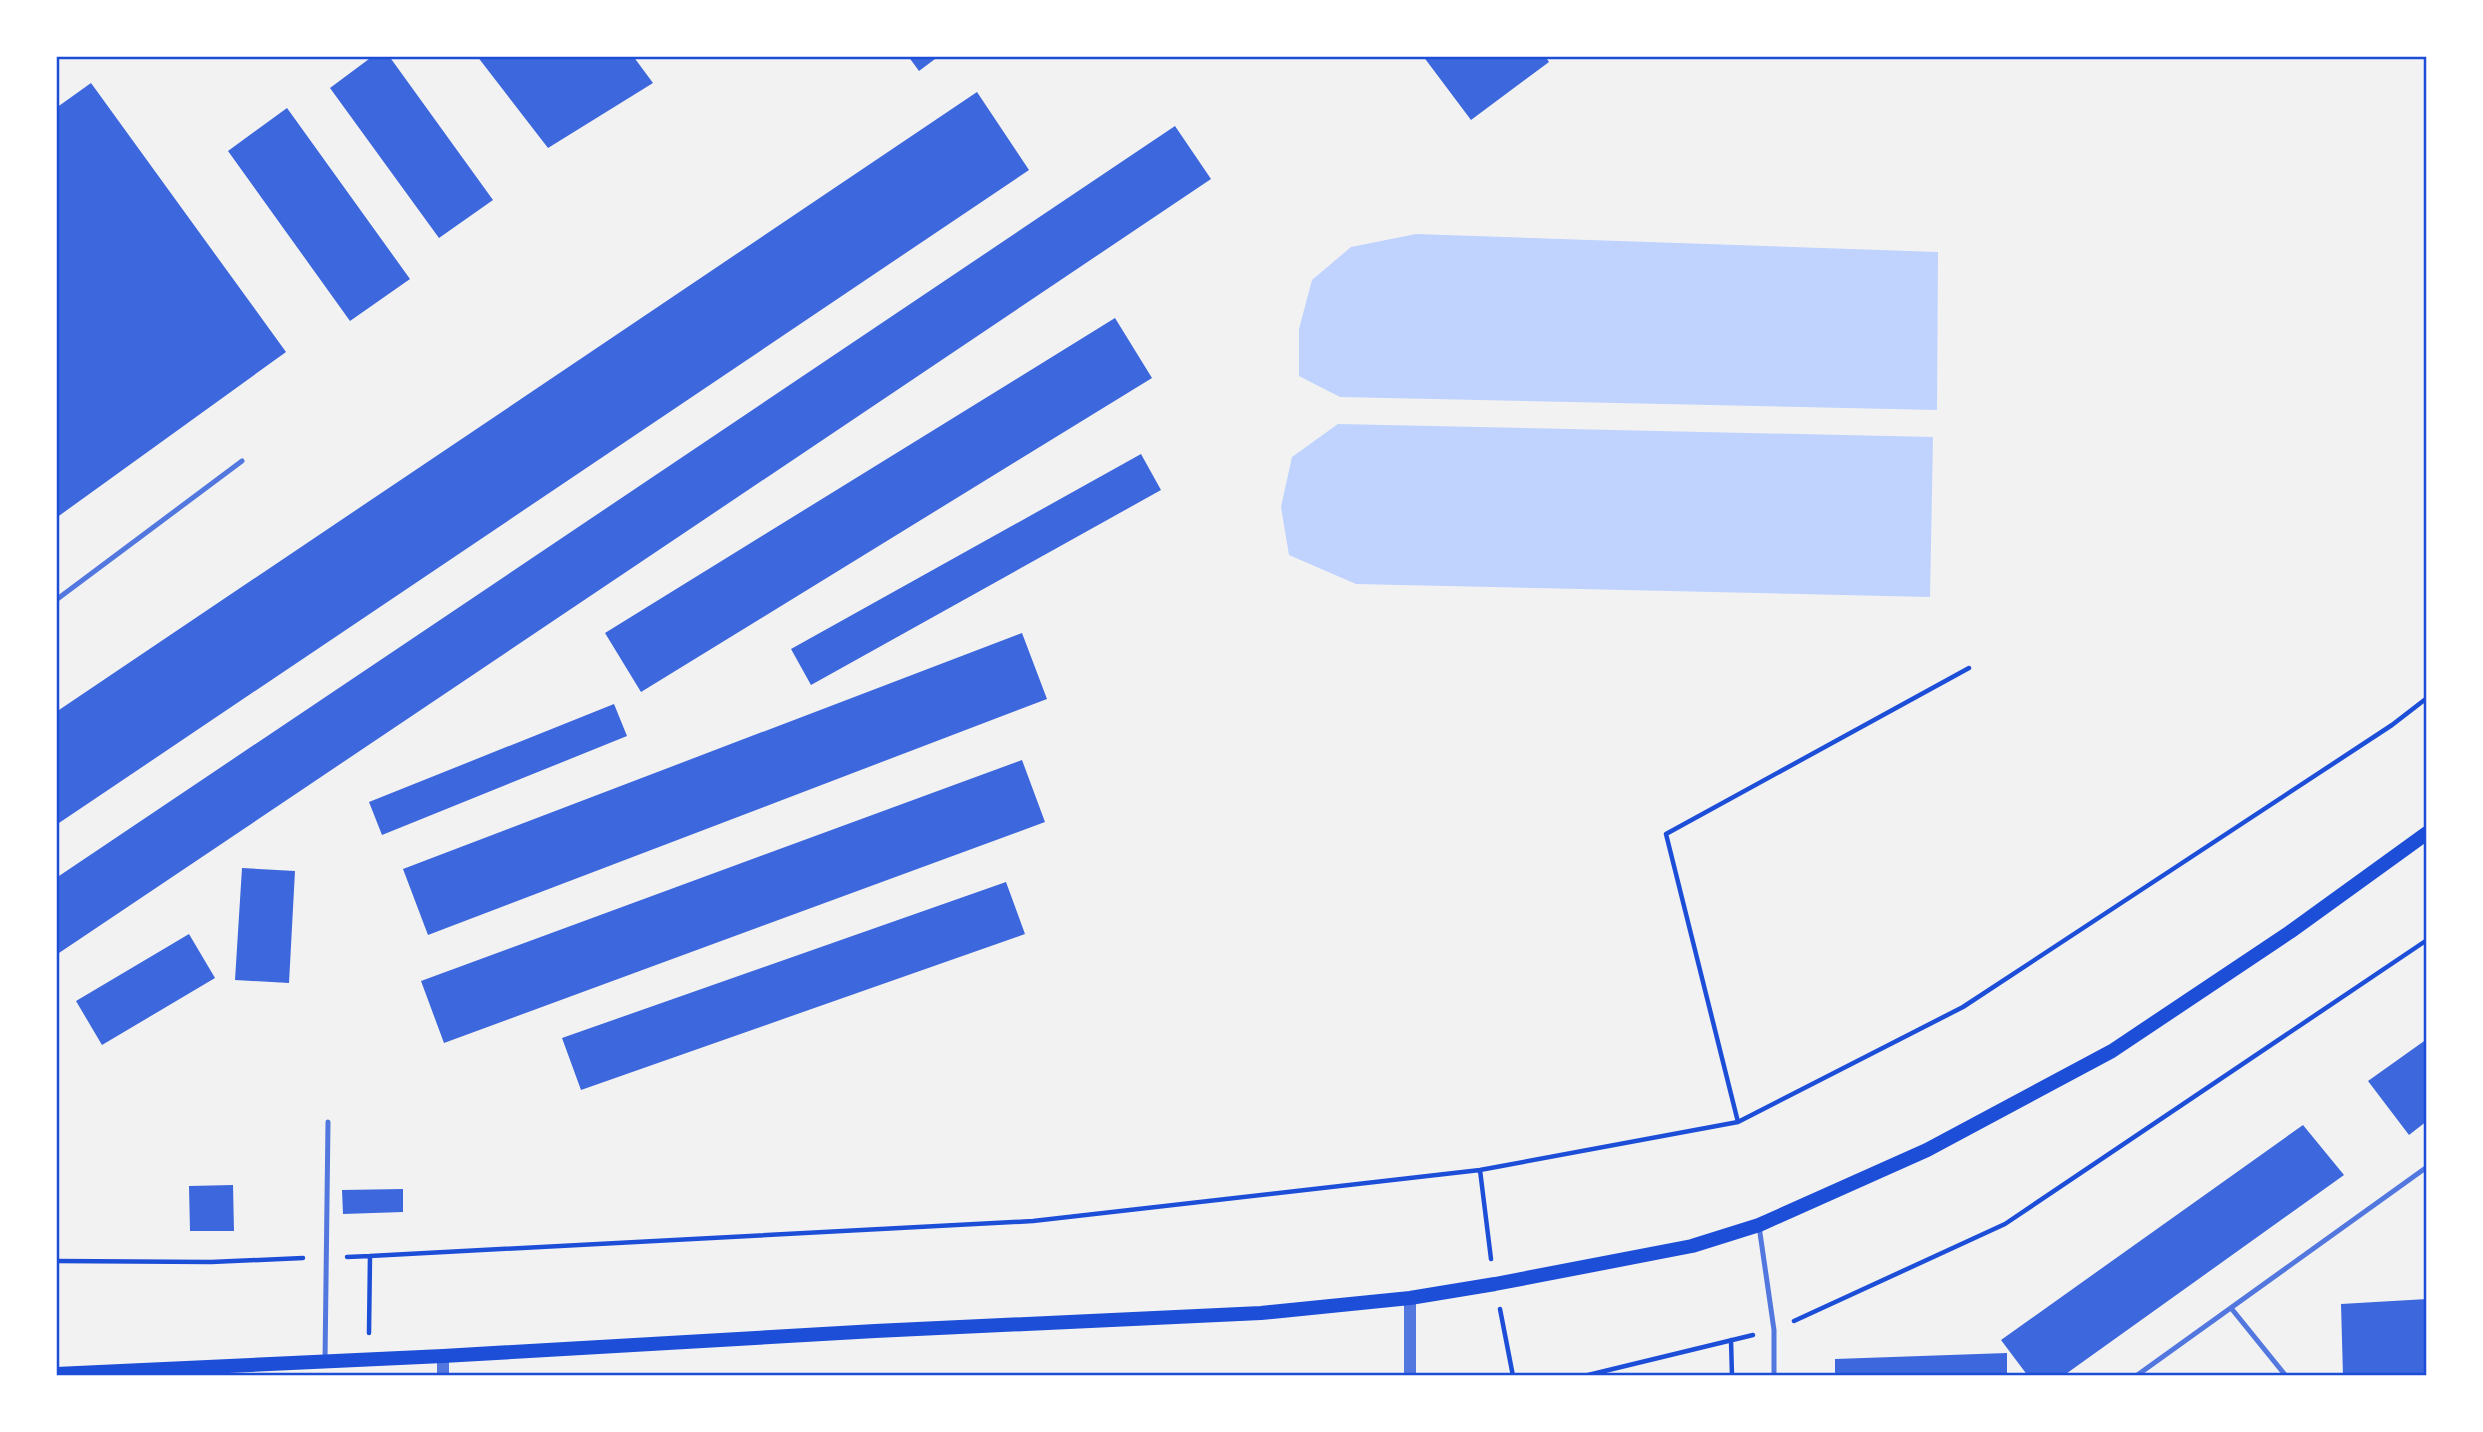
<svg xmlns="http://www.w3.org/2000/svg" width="2483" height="1432" viewBox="0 0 2483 1432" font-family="Lato,sans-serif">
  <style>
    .water { fill: #bfd3fe }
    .building { fill: #3d67dc }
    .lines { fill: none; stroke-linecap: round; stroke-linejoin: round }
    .path { stroke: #1d4ed8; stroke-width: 4.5 }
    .service { stroke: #5277de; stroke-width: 5 }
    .tertiary { stroke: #5277de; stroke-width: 12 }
    .secondary { stroke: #1d4ed8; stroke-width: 14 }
    .neatline { fill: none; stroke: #1d4ed8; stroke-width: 2.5 }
  </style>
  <rect width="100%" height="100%" fill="#f2f2f2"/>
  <!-- water -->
  <path class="water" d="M1416,234L1938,252L1937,410L1340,397L1299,376V329L1312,280L1351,247Z
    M1338,424L1933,437L1930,597L1356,584L1289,555L1281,507L1292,457Z"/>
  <!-- building -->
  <path class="building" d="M373,56H389L493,200L439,238L330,88Z
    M477,56H633L653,83L548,148Z
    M908,56H939L919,71Z
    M1423,56H1545L1549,62L1471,120Z
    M91,83L286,352L56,518V108Z
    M977,92L1029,170L56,825V712Z
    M287,108L410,279L350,321L228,151Z
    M1175,126L1211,179L56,955V878Z
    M1115,318L1152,378L641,692L605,633Z
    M1141,454L1161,490L811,685L791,649Z
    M1022,633L1047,699L428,935L403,869Z
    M614,704L627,736L382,835L369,802Z
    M1022,760L1045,822L444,1043L421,981Z
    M242,868L295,871L289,983L235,980Z
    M1006,882L1025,934L581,1090L562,1038Z
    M189,934L215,978L102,1045L76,1001Z
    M2427,1039V1121L2409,1135L2368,1081Z
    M2303,1125L2344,1175L2063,1376H2028L2001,1340Z
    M233,1185L234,1231H190L189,1186Z
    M403,1189V1212L343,1214L342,1190Z
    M2427,1299V1376H2343L2341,1304Z
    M2007,1353V1376H1835V1359Z"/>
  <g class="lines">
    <!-- path -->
    <path class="path" d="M1738,1122L1666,834L1969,668
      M1480,1170L1491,1259
      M370,1256L1033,1221L1480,1170L1738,1122L1963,1007L2392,725L2427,698
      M347,1257L370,1256L369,1333
      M56,1261L211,1262L303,1258
      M1500,1309L1513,1376
      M1794,1321L2005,1224L2427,940
      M1731,1340L1732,1376
      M1584,1376L1753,1335"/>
    <!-- service -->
    <path class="service" d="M56,600L242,461
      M1759,1226L1774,1330V1376
      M2231,1308L2286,1376
      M325,1361L328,1122
      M2136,1376L2427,1167"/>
    <!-- tertiary -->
    <path class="tertiary" d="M1410,1298V1376
      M443,1376V1356"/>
    <!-- secondary -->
    <path class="secondary" d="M56,1374L443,1356L875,1331L1261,1313L1410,1298L1495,1284L1692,1246L1759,1225L1927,1150L2112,1051L2290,932L2427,833"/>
  </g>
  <!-- border -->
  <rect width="2483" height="1432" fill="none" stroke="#ffffff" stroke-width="116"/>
  <rect x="58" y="58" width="2367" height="1316" class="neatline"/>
</svg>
